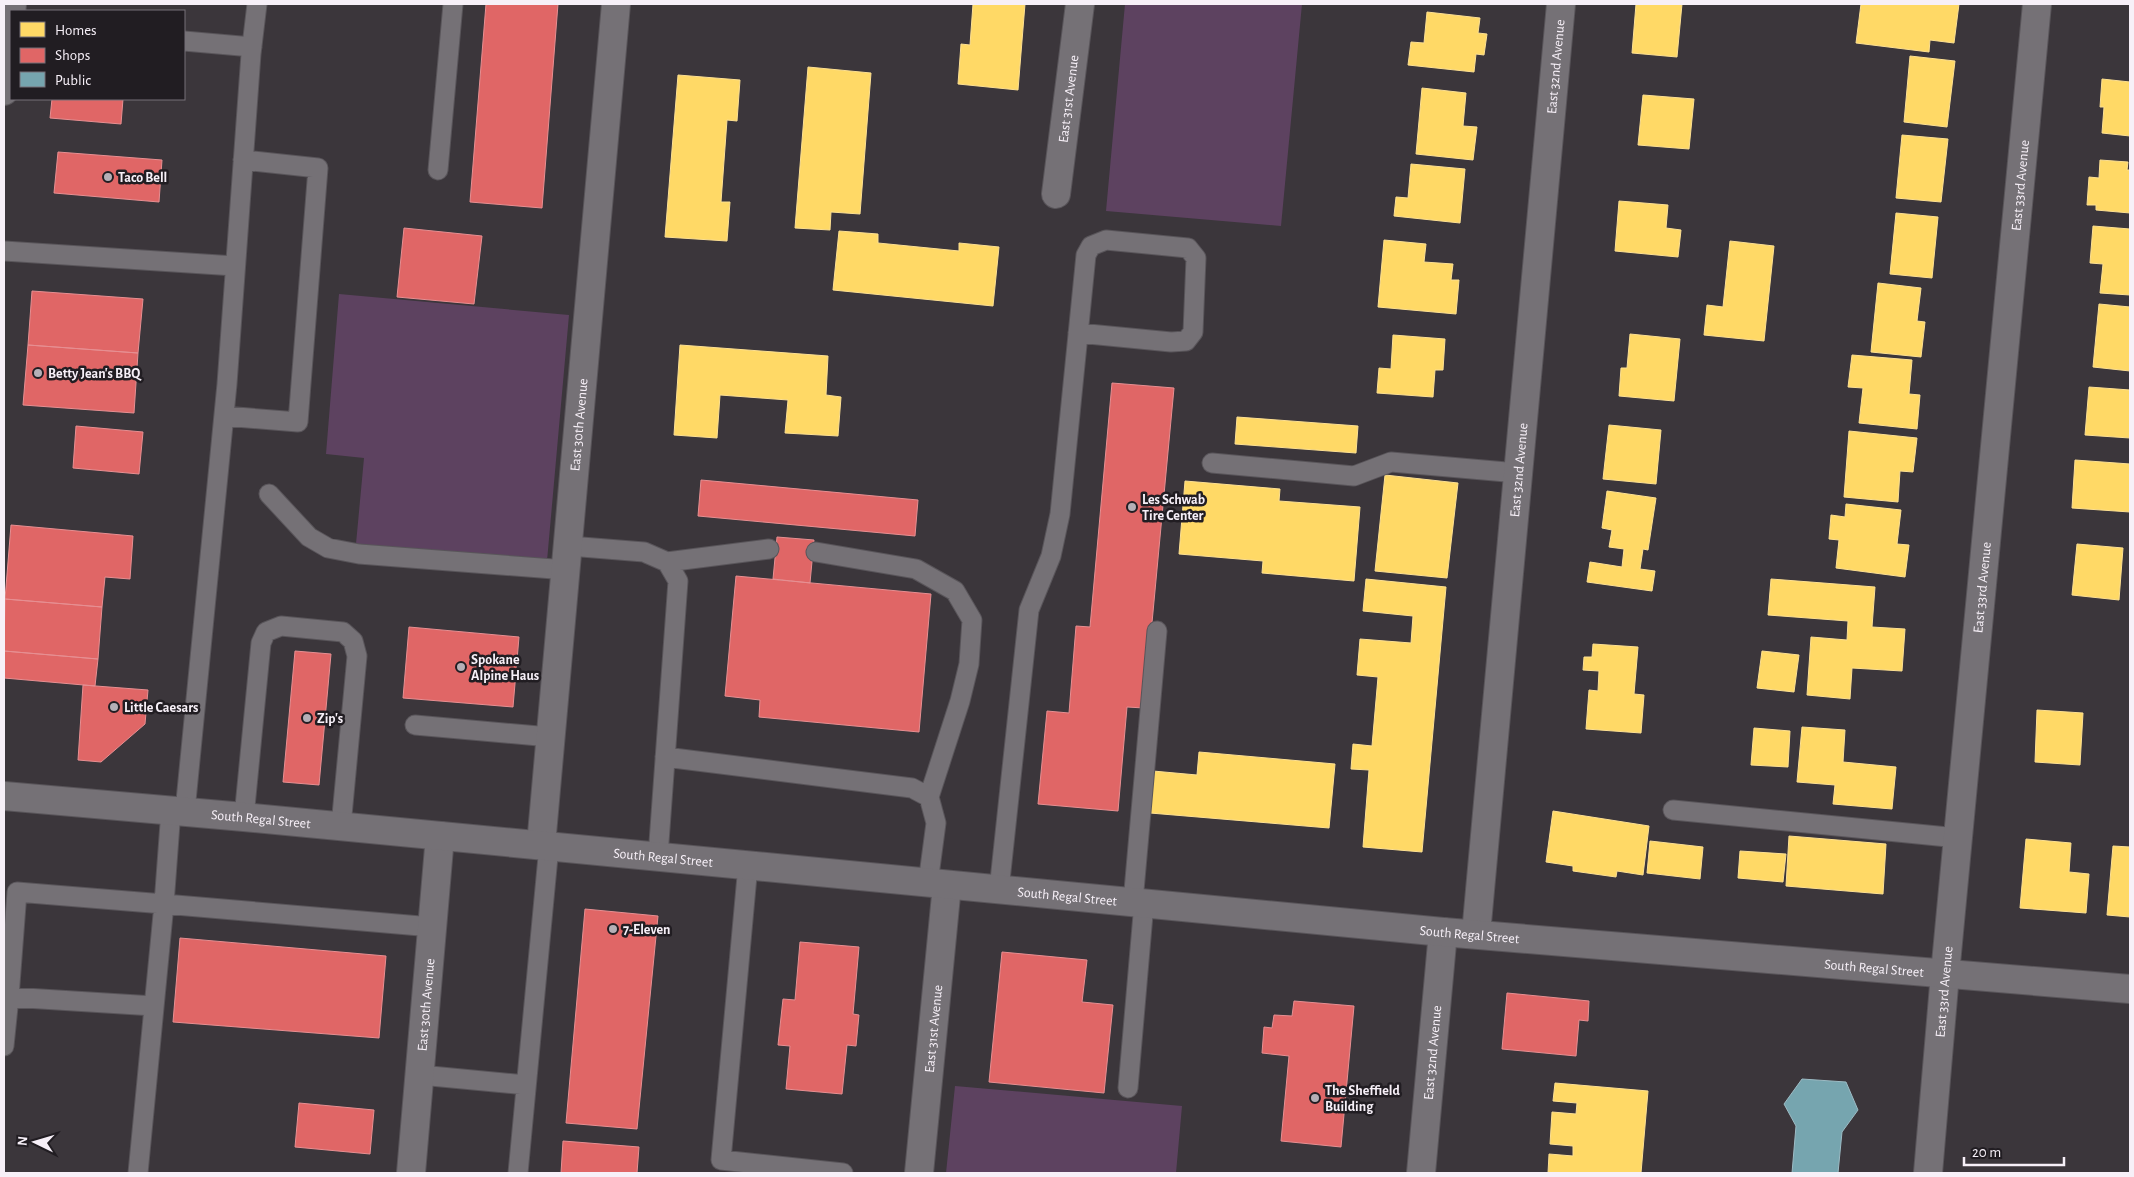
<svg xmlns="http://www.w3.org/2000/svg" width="2134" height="1177" viewBox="0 0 2134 1177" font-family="'Alegreya Sans',sans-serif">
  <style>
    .green { fill: #5d4260 }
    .homes { fill: #ffd966; stroke: #fde092 }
    .shops { fill: #e06666; stroke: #e78f92 }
    .public { fill: #76a5af; stroke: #9dbcc5 }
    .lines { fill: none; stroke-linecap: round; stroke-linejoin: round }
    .service-casing { stroke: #59555a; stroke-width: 21 }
    .minor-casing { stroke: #59555a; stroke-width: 30 }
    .secondary-casing { stroke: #59555a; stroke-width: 30 }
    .service { stroke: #757176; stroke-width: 19 }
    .minor { stroke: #757176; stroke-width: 28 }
    .secondary { stroke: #757176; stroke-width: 28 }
    .poi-dot { fill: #b5afb6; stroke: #211d22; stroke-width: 2 }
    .labels { text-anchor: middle; stroke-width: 5; stroke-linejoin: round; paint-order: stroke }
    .street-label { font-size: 14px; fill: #f7f0f8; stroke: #211d22 }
    .poi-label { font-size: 14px; font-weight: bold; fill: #f7f0f8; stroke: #211d22; text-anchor: start }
  </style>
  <rect width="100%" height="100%" fill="#3b363b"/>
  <!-- green -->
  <path class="green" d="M1125,4H1302L1281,226L1106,211Z
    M339,294L569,315L547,561L356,544L364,458L326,454Z
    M955,1086L1182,1106L1176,1173H946Z"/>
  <!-- homes -->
  <path class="homes" d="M973,4H1025L1018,90L958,84L961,44L970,45Z
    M1636,4H1682L1677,57L1632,53Z
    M1861,4H1959L1954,43L1930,40L1929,52L1856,43Z
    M1427,12L1480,18L1478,33L1487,34L1484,55L1476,54L1474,72L1408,65L1411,42L1424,43Z
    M1910,56L1955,61L1947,127L1904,122Z
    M808,67L871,73L860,214L831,212L830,230L795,228Z
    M678,75L740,80L737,121L727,120L721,202H730L727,241L665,237Z
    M2102,79L2130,82V136L2102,133L2104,107H2100Z
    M1422,88L1466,93L1463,126L1477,127L1473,160L1416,154Z
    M1643,95L1694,99L1689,149L1638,145Z
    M1902,135L1948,139L1941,202L1896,198Z
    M2100,160L2128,162L2127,170H2130V213L2096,210V205H2087L2089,177L2099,178Z
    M1411,164L1465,169L1460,223L1394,216L1396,197L1408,198Z
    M1619,201L1668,205L1666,228L1681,230L1678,257L1615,251Z
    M1896,213L1938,217L1932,278L1890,274Z
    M2093,226L2130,229V295L2100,293L2103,264L2090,263Z
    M839,231L878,234V243L959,251V243L999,247L993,306L833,290Z
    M1384,240L1426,244L1424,262L1453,264L1451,280H1459L1456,314L1378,307Z
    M1730,241L1774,246L1764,341L1704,335L1707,305L1723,307Z
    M1878,283L1921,288L1917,321L1925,322L1921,357L1871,352Z
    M2099,304L2130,307V371L2093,367Z
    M1630,334L1680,339L1674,401L1619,396L1621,368H1627Z
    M1393,335L1445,339L1443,370H1435L1433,397L1377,393L1379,368L1391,369Z
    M680,345L828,356L826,395L841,397L838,436L785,433L788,400L720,395L717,438L674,435Z
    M1852,355L1912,360L1909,394L1920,395L1917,429L1859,423L1863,388L1848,387Z
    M2089,387L2130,390V438L2085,435Z
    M1237,417L1358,426L1356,453L1235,444Z
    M1609,425L1661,430L1656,484L1603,479Z
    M1849,431L1917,438L1913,472L1900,471L1898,502L1844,497Z
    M2075,460L2130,464V512L2072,508Z
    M1385,475L1458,483L1447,578L1375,571Z
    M1185,481L1280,489L1279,501L1360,507L1354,581L1262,573L1263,561L1179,554Z
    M1607,491L1656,498L1648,550L1643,549L1640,569L1655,571L1652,591L1587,582L1590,562L1622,567L1624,549L1609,547L1612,530L1602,528Z
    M1846,504L1901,510L1897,544L1909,545L1905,577L1836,568L1839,540L1829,539L1831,515L1845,517Z
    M2077,544L2123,548L2119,600L2072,595Z
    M1366,579L1446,587L1422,852L1363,847L1369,770L1351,769L1353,744L1372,746L1378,677L1357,675L1360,639L1411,643L1413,616L1363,611Z
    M1771,579L1875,587L1872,627L1905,629L1902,671L1852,668L1850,699L1807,695L1811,637L1847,640L1848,621L1768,615Z
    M1593,644L1638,647L1634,694L1644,695L1641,733L1586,729L1589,690L1598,691L1599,671L1583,670L1584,657H1592Z
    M1762,651L1799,655L1794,692L1757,688Z
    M2037,710L2083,713L2080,765L2035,762Z
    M1802,727L1845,730L1843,762L1896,767L1892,809L1833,804L1835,785L1797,782Z
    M1754,728L1790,731L1788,767L1751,765Z
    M1199,752L1335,764L1329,828L1150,813L1153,771L1197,775Z
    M1553,811L1649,826L1643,875L1617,871L1616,877L1573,871V866L1546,862Z
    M1789,836L1886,844L1883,894L1786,886Z
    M2026,839L2071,843L2069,872L2089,874L2086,913L2020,908Z
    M1650,841L1703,847L1700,879L1647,873Z
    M2113,846L2130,847V917L2107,915Z
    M1740,851L1786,854L1783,882L1738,878Z
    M1555,1083L1648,1091L1641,1173H1548L1549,1154L1573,1156V1146L1550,1144L1552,1112L1576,1114L1577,1103L1553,1101Z"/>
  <!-- shops -->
  <path class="shops" d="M486,4H558L542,208L470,202Z
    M52,99H123L121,124L50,118Z
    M58,152L162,160L159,202L54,193Z
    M404,228L482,236L474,304L397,297Z
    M32,291L143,299L138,353L28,345Z
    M28,345L138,353L134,413L23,405Z
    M1112,383L1174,388L1144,708L1127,707L1118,811L1038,804L1047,711L1069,713L1076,626L1090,627Z
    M76,426L143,432L139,474L73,468Z
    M701,480L918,500L915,536L698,516Z
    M11,525L133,536L130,579L105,577L102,607L5,599Z
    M777,537L814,540L810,583L773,579Z
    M736,576L931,594L919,732L759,717L760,700L725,696Z
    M5,599L102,607L98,659L4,651Z
    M409,627L519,637L513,707L403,698Z
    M4,651L98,659L95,686L4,678Z
    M295,651L331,654L319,785L283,782Z
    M83,685L148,690L145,724L101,762L78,760Z
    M585,909L658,916L637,1129L566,1123Z
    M180,938L386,956L379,1038L173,1022Z
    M800,942L859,947L853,1014L859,1015L856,1046L847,1045L842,1094L786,1089L790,1046L778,1045L783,999L795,1000Z
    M1002,952L1087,960L1082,1002L1113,1005L1104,1093L989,1082Z
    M1507,993L1589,1001L1588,1021L1579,1020L1576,1056L1502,1049Z
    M1294,1001L1354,1006L1341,1147L1281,1141L1289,1056L1262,1053L1264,1027L1272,1028L1274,1015L1292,1016Z
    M299,1103L374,1110L370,1154L295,1147Z
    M563,1141L639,1147L637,1173H561Z"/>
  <!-- public -->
  <path class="public" d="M1802,1079L1846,1082L1858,1110L1842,1132L1838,1173H1792L1796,1126L1784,1104Z"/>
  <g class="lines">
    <!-- service casing -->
    <g class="service-casing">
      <path id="service" d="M184,41L252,47
        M438,170L453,4
        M4,251L235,266
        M224,416L298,422L318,168L243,160
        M1212,463L1354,476L1391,462L1518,473
        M269,494L309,537L328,548L359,554L567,570
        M569,546L644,552L667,562L678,581L658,856
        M816,552L916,569L955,591L972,620L969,664L960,701L929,797
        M667,562L769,549
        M415,725L550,737
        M665,757L912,788L929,797L936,823L928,883
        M171,810L164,904L432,927
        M1673,810L1958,838
        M185,811L227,384L251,54L257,4
        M244,817L261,643L266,632L281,626L343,632L353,641L357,656L341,826
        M748,865L721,1160L843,1173
        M999,890L1029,610L1051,556L1060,514L1086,255L1091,246L1106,240L1188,248L1196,258L1193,332L1186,341L1171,342L1078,333
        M1133,902L1157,631
        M4,996L9,997L17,892L164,904L138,1173
        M4,1046L9,997L154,1006
        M420,1075L526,1085
        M1128,1088L1144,903
        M518,1173L549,846"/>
    </g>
    <!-- minor casing -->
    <g class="minor-casing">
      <g id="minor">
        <path id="s1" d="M1056,194L1080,4"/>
        <path id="s2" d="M541,845L616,4"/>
        <path id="s3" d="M1476,934L1561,4"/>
        <path id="s4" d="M411,1173L440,836"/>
        <path id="s5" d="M919,1173L947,885"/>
        <path id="s6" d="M1421,1173L1443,932"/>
        <path id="s7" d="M1928,1173L1945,974L2037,4"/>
      </g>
    </g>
    <!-- secondary casing -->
    <g class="secondary-casing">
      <g id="secondary">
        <path d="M4,91L12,4"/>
        <path id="s8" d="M4,796L244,817L1443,932L2130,989"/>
      </g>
    </g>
    <!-- service -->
    <use href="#service" class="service"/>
    <!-- minor -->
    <use href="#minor" class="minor"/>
    <!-- secondary -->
    <use href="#secondary" class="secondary"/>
  </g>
  <!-- markers -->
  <g class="poi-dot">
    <circle cx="108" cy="177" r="5"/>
    <circle cx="38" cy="373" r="5"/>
    <circle cx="1132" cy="507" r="5"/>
    <circle cx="461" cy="667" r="5"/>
    <circle cx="114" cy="707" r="5"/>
    <circle cx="307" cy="718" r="5"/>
    <circle cx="613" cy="929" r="5"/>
    <circle cx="1315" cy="1098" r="5"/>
  </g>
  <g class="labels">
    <!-- street labels -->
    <g class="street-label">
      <text dy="5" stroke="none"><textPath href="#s3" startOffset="871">East 32nd Avenue</textPath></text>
      <text dy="5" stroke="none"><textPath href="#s1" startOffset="96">East 31st Avenue</textPath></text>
      <text dy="5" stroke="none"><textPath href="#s7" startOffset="992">East 33rd Avenue</textPath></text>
      <text dy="5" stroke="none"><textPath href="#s2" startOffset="422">East 30th Avenue</textPath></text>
      <text dy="5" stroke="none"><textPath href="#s3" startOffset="466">East 32nd Avenue</textPath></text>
      <text dy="5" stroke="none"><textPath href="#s7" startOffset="588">East 33rd Avenue</textPath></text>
      <text dy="5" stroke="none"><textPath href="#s8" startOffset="258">South Regal Street</textPath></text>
      <text dy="5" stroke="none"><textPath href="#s8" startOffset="662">South Regal Street</textPath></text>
      <text dy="5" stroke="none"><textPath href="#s8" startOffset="1068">South Regal Street</textPath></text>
      <text dy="5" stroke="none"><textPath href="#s8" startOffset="1472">South Regal Street</textPath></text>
      <text dy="5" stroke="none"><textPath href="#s8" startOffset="1878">South Regal Street</textPath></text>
      <text dy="5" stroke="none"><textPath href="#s7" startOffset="182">East 33rd Avenue</textPath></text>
      <text dy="5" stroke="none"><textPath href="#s4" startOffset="169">East 30th Avenue</textPath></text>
      <text dy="5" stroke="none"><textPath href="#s5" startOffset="145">East 31st Avenue</textPath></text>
      <text dy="5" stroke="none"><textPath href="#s6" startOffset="121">East 32nd Avenue</textPath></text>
    </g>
    <!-- poi labels -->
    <g class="poi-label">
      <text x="118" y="182">Taco Bell</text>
      <text x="48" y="378">Betty Jean's BBQ</text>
      <text x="1142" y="504">Les Schwab<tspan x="1142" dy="16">Tire Center</tspan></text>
      <text x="471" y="664">Spokane<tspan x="471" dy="16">Alpine Haus</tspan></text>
      <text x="124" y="712">Little Caesars</text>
      <text x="317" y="723">Zip's</text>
      <text x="623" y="934">7-Eleven</text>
      <text x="1325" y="1095">The Sheffield<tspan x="1325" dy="16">Building</tspan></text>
    </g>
  </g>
  <!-- border -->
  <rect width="2134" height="1177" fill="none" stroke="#f7f0f8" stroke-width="10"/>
  <!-- legend -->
  <rect x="10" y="10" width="175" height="90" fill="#211d22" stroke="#777178"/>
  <rect x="20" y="22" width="25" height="15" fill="#ffd966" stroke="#777178"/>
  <text x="55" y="35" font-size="15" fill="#f7f0f8">Homes</text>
  <rect x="20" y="48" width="25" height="15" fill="#e06666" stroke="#777178"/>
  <text x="55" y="60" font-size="15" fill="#f7f0f8">Shops</text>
  <rect x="20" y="72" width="25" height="15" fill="#76a5af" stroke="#777178"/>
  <text x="55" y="85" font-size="15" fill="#f7f0f8">Public</text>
  <!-- north arrow -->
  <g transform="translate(35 1142) rotate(275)" stroke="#211d22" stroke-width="4" paint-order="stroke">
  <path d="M0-4L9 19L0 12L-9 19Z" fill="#f7f0f8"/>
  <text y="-8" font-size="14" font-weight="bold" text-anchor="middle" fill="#f7f0f8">N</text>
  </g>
  <!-- scale -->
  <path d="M1964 1157v8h100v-8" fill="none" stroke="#f7f0f8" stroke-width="2.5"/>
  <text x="1972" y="1157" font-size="15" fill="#f7f0f8" stroke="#211d22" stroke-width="4" paint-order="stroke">20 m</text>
</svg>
